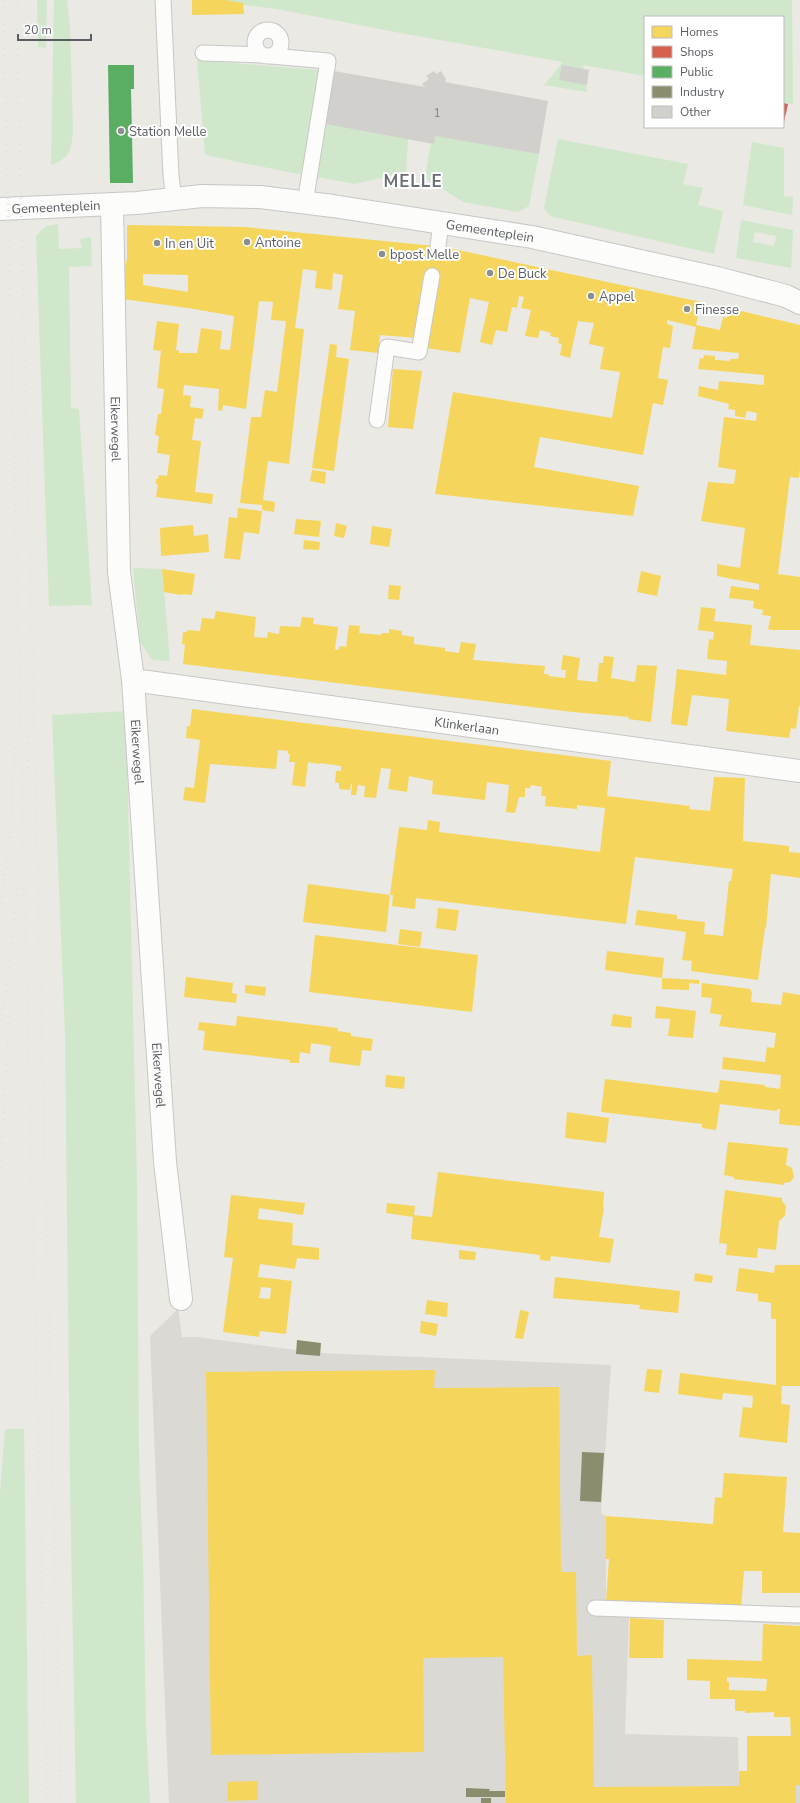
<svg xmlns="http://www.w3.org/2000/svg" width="800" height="1803" viewBox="0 0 800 1803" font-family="'Nunito Sans',sans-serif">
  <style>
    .industrial { fill: #dbd9d4 }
    .green { fill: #d0e7cc; fill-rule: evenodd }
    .homes { fill: #f6d55c; fill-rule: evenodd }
    .shops { fill: #d6604d }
    .public { fill: #5aae61 }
    .industry { fill: #8c8c6e }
    .building { fill: #d1d0cd }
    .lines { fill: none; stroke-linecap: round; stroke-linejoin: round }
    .lane-casing { stroke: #c6c7c6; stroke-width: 17 }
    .street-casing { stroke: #c6c7c6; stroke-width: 24 }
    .lane { stroke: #fcfcfb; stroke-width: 15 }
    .street { stroke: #fcfcfb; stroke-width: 22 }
    .rail { stroke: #e2e2e1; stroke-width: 3; stroke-dasharray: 1 5; stroke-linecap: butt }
    .poi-dot { fill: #8c8e8f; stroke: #fff; stroke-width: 1.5 }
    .labels { text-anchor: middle; stroke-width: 4; stroke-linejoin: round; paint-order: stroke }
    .number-label { font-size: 11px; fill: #787b7e }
    .poi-label { font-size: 13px; fill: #595d62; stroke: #fff; text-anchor: start }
    .street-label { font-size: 13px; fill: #595d62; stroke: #fff }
    .district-label { font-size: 17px; font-weight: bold; letter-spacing: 1px; fill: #6a6f74; stroke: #fff }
  </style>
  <rect width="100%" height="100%" fill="#eae9e3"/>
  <!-- industrial -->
  <path class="industrial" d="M178,1309L182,1337H196L319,1353L611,1365L601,1513L606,1516V1602L800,1610V1625L629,1616L625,1734L738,1737L739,1785H800V1803H169L150,1336Z"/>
  <!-- green -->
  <path class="green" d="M37,0H47L46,48L38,47Z
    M54,0H67L70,25L73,132C71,151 70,158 51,165Z
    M225,0H792L793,104L783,103V17H645V76L583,65L587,92L544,85L563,62L395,32L277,9L225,3Z
    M197,60L318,70L303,175L205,155Z
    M325,124L408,139L406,172L355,184L317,177Z
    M432,135L539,154L529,206L518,212L463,202L425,178Z
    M558,139L688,164L683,184L703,188L698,205L723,211L714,254L550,216L544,208Z
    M752,142L784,148V196L793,197L792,215L743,205Z
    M741,220L793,230L791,268L736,258ZM755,232L776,236L774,246L753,242Z
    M58,224L59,249L82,248L80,239L91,237L92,266L69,267L71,408L79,409L92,605L49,606L36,236L46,226Z
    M133,568L162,569L170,661L152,660L140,642Z
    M126,711L137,1183L139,1456L143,1560L146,1724L150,1803H76L70,1482L65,1035L52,715Z
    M5,1429H24L29,1803H0V1494Z"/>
  <!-- homes -->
  <path class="homes" d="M192,0H225L243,3L244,14L192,15Z
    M127,225L245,227L444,247L701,302L696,325L720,330L723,317L727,318L729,308L800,325V468L799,478L790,477L778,574L800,577V630H772L768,629L771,616L762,615L763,610L753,608L754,601L729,598L731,586L759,590V584L717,576V564L740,568L745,528L701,521L708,482L734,484L736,470L718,467L724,417L756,421L757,413L747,411L745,418L735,416V410L728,409L729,404L698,396L699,386L718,390L719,381L764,385V375L698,369L700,358L703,359L704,355L715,356V360L730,361V359H738L739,353L692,349L696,327L667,320V324L673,326L670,348L663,347L658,378L668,380L663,405L653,403L643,455L540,437L534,467L639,486L633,516L435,494L453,392L612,418L620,372L600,369L604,347L589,344L594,323L578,321L570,358L560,355L562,344L558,343L559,338L550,336L551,333L540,330L538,338L525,336L531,310L521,308L524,297L519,296L517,308L512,307L507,332L496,330L492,345L480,342L489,302L470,298L460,353L426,348L432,276L423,275L418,338L380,335L378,353L350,350L355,311L338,309L343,275L333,273L332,290L315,288L317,271L303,269L295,328L304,329L289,464L268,461L263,500L275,502L274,512L262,510V505L240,503L251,417H261L265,390L277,392L286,321L271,320L273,302L259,301L246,409L223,405L222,411L218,410L219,389L184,385L183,395L191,396L190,407L204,409L202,419L195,418L192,440L201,441L195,492L213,494L212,504L156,497L158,484H156V479H158L159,475L167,476L170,455L157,453L159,436L155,435L158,414H161L164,389L157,388L161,351L153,350L157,321L179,324L176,350L179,351V353H197L201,328L222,331L220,349L230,350L234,316L188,308L123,299L124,271L127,259ZM143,274L188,275V292L143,285Z
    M330,344L337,345L336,357L349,359L334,471L312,468Z
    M393,369L422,371L413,429L388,427Z
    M312,470L326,472L325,484L310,481Z
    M238,508L262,511L259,534L244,532L240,560L224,558L229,517L237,518Z
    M296,519L321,521L319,537L294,534Z
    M336,523L347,526L344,538L334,536Z
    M193,525L194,536L208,534L209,552L161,556L160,528Z
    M372,526L392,529L389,547L370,544Z
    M304,540L320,542L319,550L303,549Z
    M162,569L195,574L192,595L181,594V595L164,592Z
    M641,571L661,576L657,596L637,592Z
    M389,585L401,586L399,600L388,599Z
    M701,607L716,609L714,621L752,625L750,645L800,650V706H799L796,729L791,728L789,738L726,731L729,699L692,695L687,726L671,724L677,669L726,675L727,661L707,659L709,639L713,640L714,632L698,630Z
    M216,611L256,617L254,637L267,638L268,632L279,634L280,626L300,627L302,617L314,618L313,624L338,627L335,649L339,650V646L346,647L349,625L360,626L359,633L381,635L382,633H389V629L402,631V635L414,637V644L445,648V651L459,653L461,642L476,644L473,660L545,666L544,674H549L548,676L565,678L566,670H561L563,655L580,658L577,680L597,682L599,663H603L604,656L614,657L611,678L635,682L637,665L657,666L651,722L628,719L629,717L573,712L183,664L185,645L182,644L183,632H187V630L200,631L202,618L214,619Z
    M192,709L611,761L607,796L690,806L689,809L710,811L714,777L745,778L743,841L789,846V852L800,853V878L771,874L766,928H765L758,980L691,971L692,961L682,960L686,932L635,925L637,910L677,915V919L705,922L704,934L723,936L729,881H731L733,869L635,857L626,924L416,898L415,909L392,906L393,895H390L399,827L427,830L428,820L440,822L439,832L600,852L605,808L577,805V809L545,806L546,796H541L542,787L531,785L530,788H525V797H519L515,813L506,812L509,785L487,782L485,800L432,794L433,781L409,776L407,792L388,789L391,769L381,768L376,798L364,797L365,786L358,785L356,795H351L352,784H351L350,790L339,789V783H335L336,771H341V766L320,763L319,764L308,762L305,787L292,785L295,762H289L290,754H288V751L278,750L276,769L210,764L205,803L183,800L185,787L194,788L200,740L186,738L187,726H190Z
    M308,884L390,895L386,932L303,922Z
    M438,908L459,910L456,931L436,928Z
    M400,929L422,932L420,947L398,944Z
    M315,935L478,955L472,1012L309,992Z
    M607,951L664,958L662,978L699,980V984L689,983V990L662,989V978L605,970Z
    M186,977L233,983L232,993L237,994L236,1003L184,997Z
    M702,983L750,989L752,992L751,1002L781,1005L783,992L800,995V1126L779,1124L780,1109H777V1111L720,1104L716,1130L702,1128V1124L601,1112L605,1079L718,1093L720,1080L765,1085V1087L780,1089L781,1075L722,1069L723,1057L765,1062L767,1047L774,1048L776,1033L719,1026L722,1015L710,1013L712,998L701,997Z
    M245,985L266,987L265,996L245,993Z
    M656,1006L696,1011L693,1038L668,1036L670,1019L655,1018Z
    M613,1014L632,1017L631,1028L611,1026Z
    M237,1016L338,1028V1031L351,1033V1036L373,1039L371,1051L362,1050L360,1066L329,1062L331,1046L311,1043L310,1054L300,1052L299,1063H290V1060L203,1050L205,1031L198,1030L199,1022L236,1026Z
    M386,1075L405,1077L404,1089L385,1087Z
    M567,1112L609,1118L606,1143L565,1138Z
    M728,1142L788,1148L786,1165L792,1168L794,1177L790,1182L784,1183V1185L734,1179V1177L724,1175Z
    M438,1172L604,1192L603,1208H604L599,1237L614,1239L610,1263L551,1256L550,1261L540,1260V1255L411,1239L413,1217L386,1213L387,1203L415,1206L414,1215L432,1217Z
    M725,1190L782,1198V1201L786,1206L785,1216L779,1221L776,1250L758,1248L757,1258L726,1255L727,1244L719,1243Z
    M231,1195L305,1203L303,1215L259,1208L258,1219L293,1223L292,1245L319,1248V1260L297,1258L295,1269L260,1264L258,1277L292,1281L286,1334L260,1331L259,1337L223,1332L233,1258L224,1257ZM261,1287L271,1288L270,1299L259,1298Z
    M459,1250L476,1252L475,1260L459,1259Z
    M775,1265H800V1386H782L781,1397H782L781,1404L790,1405L787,1443L739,1437L743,1407L752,1408L753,1396L723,1393L722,1400L678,1394L680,1373L776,1385V1319H771V1303L758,1301V1294L736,1291L739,1268L774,1273Z
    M695,1273L713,1276L712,1283L694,1281Z
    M555,1277L680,1291L678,1313L639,1309L640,1305L553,1298Z
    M427,1300L448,1303L447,1317L425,1314Z
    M520,1310L529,1312L523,1339L515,1338Z
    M421,1321L438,1324L436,1336L420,1333Z
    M647,1369L662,1370L659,1393L644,1391Z
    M435,1370L434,1388L559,1387L561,1572H576L577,1656L592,1655L594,1787L739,1786V1771H747V1736H791L790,1717H774V1712L745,1713V1711H735V1699H710V1681L687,1680V1659L762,1661L763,1624L800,1626V1785H796V1803H506L503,1657L423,1658L424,1752L211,1755L206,1372ZM727,1677L767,1679L766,1691L729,1690V1682H727Z
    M724,1473L787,1477L783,1532L800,1533V1593H762V1571H744L741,1608L606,1602L609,1559H606V1516L713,1524L715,1497L722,1498Z
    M630,1618L664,1620L663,1658H629Z
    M258,1781V1800L227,1801L228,1782Z"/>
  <!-- shops -->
  <path class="shops" d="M783,103L788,104L784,122H783Z"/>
  <!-- public -->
  <path class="public" d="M108,65H134V89H131L133,183H110Z"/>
  <!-- industry -->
  <path class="industry" d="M297,1340L321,1343L320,1356L296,1354Z
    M582,1452L604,1453L601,1502L580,1501Z
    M466,1788L490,1789L489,1791H505V1797H466Z
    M481,1798H491V1803H481Z"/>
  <!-- building -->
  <path class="building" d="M562,65L589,70L587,85L559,80Z
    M334,71L425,87L422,84L429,79L426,76L434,71L436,74L441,71L446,79L445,82L548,101L539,154L435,136L434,144L325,124Z"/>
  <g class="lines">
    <!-- lane casing -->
    <g class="lane-casing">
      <path id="lane" d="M163,0L171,176L174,199
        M255 43a13 13 0 1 1 26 0a13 13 0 1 1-26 0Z
        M203,53L262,55
        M271,56L328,61L305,203
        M438,246L441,223
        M377,420L387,347L419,352L432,276
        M595,1608L800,1615"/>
    </g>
    <!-- street casing -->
    <g class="street-casing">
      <g id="street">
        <path id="s1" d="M112,204L119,572L133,680L165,1162L181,1299"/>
        <path id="s2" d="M0,209L137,203L202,196L260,197L333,206L532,237L717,278L786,296L800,303"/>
        <path id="s3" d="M133,680L800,771"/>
      </g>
    </g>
    <!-- lane -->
    <use href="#lane" class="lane"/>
    <!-- street -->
    <use href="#street" class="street"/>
    <!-- rail -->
    <path class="rail" d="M3,0L47,1803
      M16,0L61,1803
      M27,786L29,734
      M0,922L10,833L15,737
      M0,1033L20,872
      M0,1185L10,1001"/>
  </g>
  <!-- markers -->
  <g class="poi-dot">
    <circle cx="121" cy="131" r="4"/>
    <circle cx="247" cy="242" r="4"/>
    <circle cx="157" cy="243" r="4"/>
    <circle cx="382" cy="254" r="4"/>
    <circle cx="490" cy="273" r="4"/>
    <circle cx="591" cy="296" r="4"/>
    <circle cx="687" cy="309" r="4"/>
  </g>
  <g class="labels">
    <!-- number labels -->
    <g class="number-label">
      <text x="437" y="117">1</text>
    </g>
    <!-- poi labels -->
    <g class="poi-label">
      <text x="129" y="136">Station Melle</text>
      <text x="255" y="247">Antoine</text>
      <text x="165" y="248">In en Uit</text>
      <text x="390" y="259">bpost Melle</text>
      <text x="498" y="278">De Buck</text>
      <text x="599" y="301">Appel</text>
      <text x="695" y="314">Finesse</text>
    </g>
    <!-- street labels -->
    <g class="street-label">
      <text dy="5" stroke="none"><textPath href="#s2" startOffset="56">Gemeenteplein</textPath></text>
      <text dy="5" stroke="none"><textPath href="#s2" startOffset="493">Gemeenteplein</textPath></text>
      <text dy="5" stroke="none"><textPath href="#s1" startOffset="225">Eikerwegel</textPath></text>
      <text dy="5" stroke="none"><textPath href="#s3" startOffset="337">Klinkerlaan</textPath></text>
      <text dy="5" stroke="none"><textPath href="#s1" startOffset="549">Eikerwegel</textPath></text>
      <text dy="5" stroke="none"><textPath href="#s1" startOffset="873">Eikerwegel</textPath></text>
    </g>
    <!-- district labels -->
    <g class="district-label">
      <text x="413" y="187">MELLE</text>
    </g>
  </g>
  <!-- legend -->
  <rect x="644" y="16" width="140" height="112" fill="#ffffff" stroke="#bdbec0"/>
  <rect x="652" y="26" width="20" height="12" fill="#f6d55c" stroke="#bdbec0"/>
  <text x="680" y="36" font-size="12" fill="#595d62">Homes</text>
  <rect x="652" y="46" width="20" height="12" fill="#d6604d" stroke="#bdbec0"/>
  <text x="680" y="56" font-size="12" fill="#595d62">Shops</text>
  <rect x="652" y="66" width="20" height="12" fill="#5aae61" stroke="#bdbec0"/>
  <text x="680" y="76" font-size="12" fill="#595d62">Public</text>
  <rect x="652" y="86" width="20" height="12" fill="#8c8c6e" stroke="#bdbec0"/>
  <text x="680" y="96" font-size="12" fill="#595d62">Industry</text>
  <rect x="652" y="106" width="20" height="12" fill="#d1d0cd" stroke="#bdbec0"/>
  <text x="680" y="116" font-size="12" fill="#595d62">Other</text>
  <!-- scale -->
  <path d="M18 34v6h73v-6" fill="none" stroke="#595d62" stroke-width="2"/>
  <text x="24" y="34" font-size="12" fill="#595d62" stroke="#ffffff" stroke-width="3" paint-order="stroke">20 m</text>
</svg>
